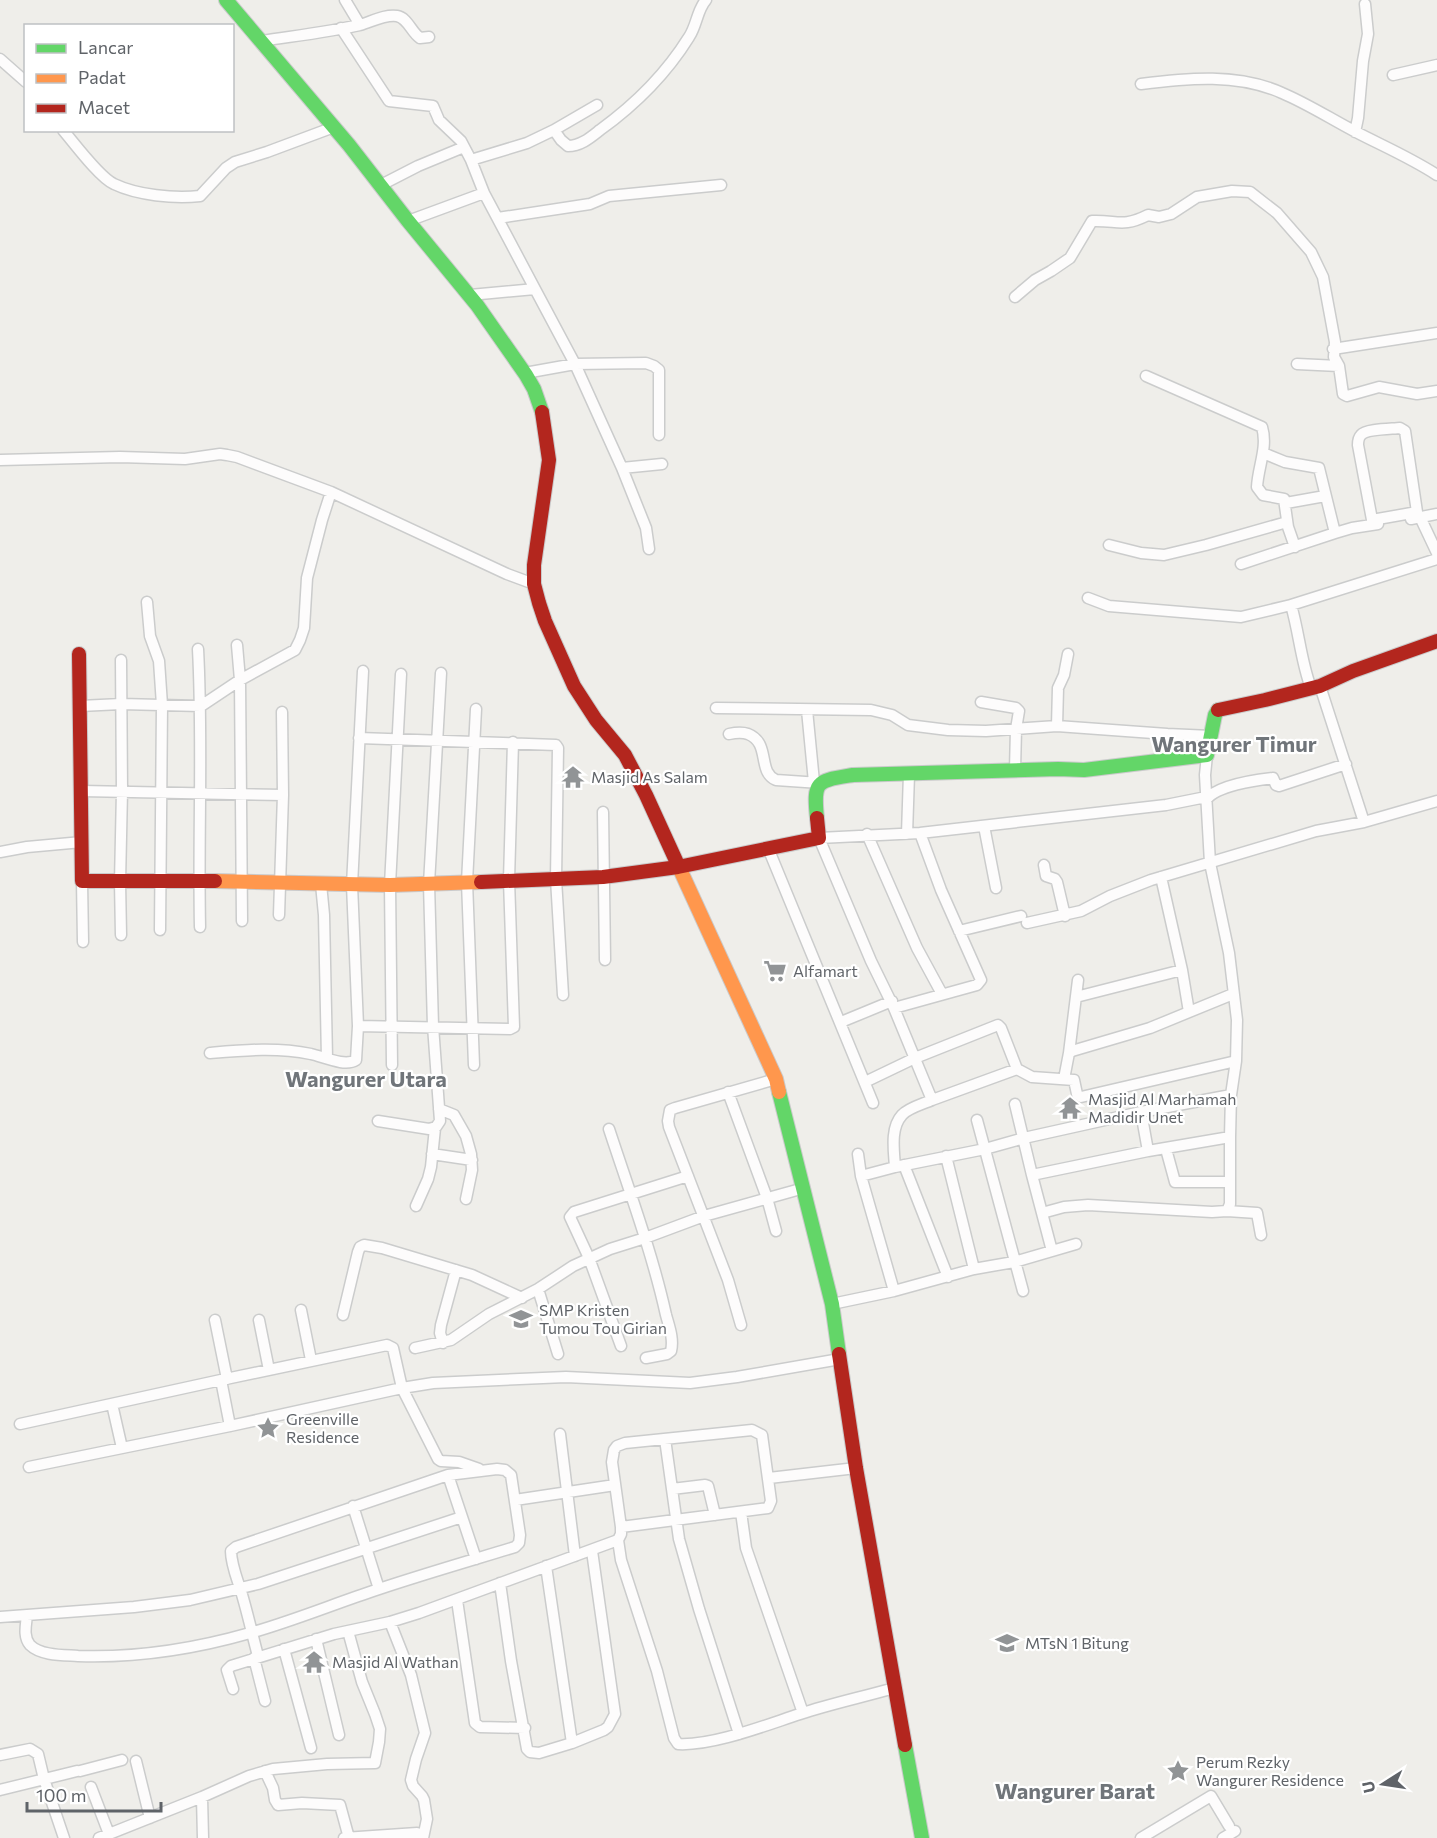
<svg xmlns="http://www.w3.org/2000/svg" width="1437" height="1838" viewBox="0 0 1437 1838" font-family="Commissioner,sans-serif">
  <style>
    .lines { fill: none; stroke-linecap: round; stroke-linejoin: round }
    .street-casing { stroke: #cbcccc; stroke-width: 13 }
    .fast-casing { stroke: #cacacb; stroke-width: 16 }
    .slow-casing { stroke: #cacacb; stroke-width: 16 }
    .jam-casing { stroke: #cacacb; stroke-width: 16 }
    .street { stroke: #fdfcfc; stroke-width: 10 }
    .fast { stroke: #63d668; stroke-width: 14 }
    .slow { stroke: #ff974d; stroke-width: 14 }
    .jam { stroke: #b3261e; stroke-width: 14 }
    .labels { text-anchor: middle; stroke-width: 4.5; stroke-linejoin: round; paint-order: stroke }
    .poi-label { font-size: 16px; fill: #5f6368; stroke: #fff; text-anchor: start }
    .district-label { font-size: 22px; font-weight: bold; fill: #70757a; stroke: #fff }
  </style>
  <rect width="100%" height="100%" fill="#efeeea"/>
  <g class="lines">
    <!-- street casing -->
    <g class="street-casing">
      <path id="street" d="M345,0L360,25
        M341,28L389,101L433,106L439,120L461,141L471,160L484,193L535,289
        M262,41C294,36 328,32 360,25C371,22 385,14 397,16C408,18 411,32 420,38L429,37
        M0,59L26,82
        M1393,75L1437,65
        M1141,84C1188,78 1238,73 1282,93C1308,104 1331,119 1356,132C1383,146 1411,158 1437,175
        M63,130C74,143 100,178 114,184C137,195 174,199 200,196L226,168L235,162L267,152L334,127
        M554,130L597,105
        M1355,132L1358,118L1363,61L1368,34L1365,4
        M471,160L527,143L554,130L561,140L568,146C581,146 591,137 600,130C636,104 666,74 689,37C697,25 697,10 706,0
        M381,185L418,166L464,147
        M498,218L590,204L609,196L721,185
        M408,221L484,193
        M470,295L535,289L575,364L622,468L646,528L649,549
        M1015,297L1035,280L1051,271L1070,258L1092,221C1118,220 1122,228 1148,215L1159,217L1171,214L1197,197L1232,191L1250,192L1277,213L1311,252L1323,277L1335,342L1334,357L1339,366L1343,394L1347,396L1379,387L1417,394L1437,391
        M1333,349L1437,333
        M1297,364L1339,366
        M525,373L575,364L646,363L654,366L659,370V435
        M1146,376L1262,427C1268,447 1258,467 1257,487L1263,495L1284,499L1288,527L1295,547
        M1263,453L1285,462L1319,468L1335,533
        M0,460L120,457L185,459L220,454L227,455L237,457L331,492L507,574L534,584
        M622,468L662,464
        M1286,503L1325,496
        M1420,517L1437,553
        M1411,519L1437,514
        M1372,520L1417,512L1405,431L1400,428C1391,429 1366,429 1361,435C1358,438 1358,442 1358,445L1373,525
        M1109,545L1141,553L1164,555L1206,545L1287,522
        M1241,564L1335,533L1352,528L1378,524
        M1088,598L1109,606L1241,617L1291,605
        M147,602L150,636L159,661L162,705L160,930
        M237,645L240,680L242,921
        M198,649C203,742 198,834 200,927
        M121,660L122,791L120,882L121,935
        M1320,686L1364,822
        M1311,688C1301,662 1299,632 1291,605L1437,559
        M981,702L1016,708L1019,711L1016,729L1015,770
        M80,706L121,704L201,706L240,680L295,650L300,640L304,628L307,578L322,520L331,492
        M716,708L871,710L892,715L908,725L948,730L986,731L1057,726L1167,734L1211,736
        M807,710L814,782
        M1057,726L1058,688L1064,675L1068,654
        M729,734C734,733 742,732 748,734C771,743 757,772 776,780L820,783
        M359,738L556,745L558,748L556,879L563,995
        M1165,760L1167,734
        M82,791L283,795
        M603,812L605,960
        M984,826L996,888
        M867,834L917,948L942,994
        M907,834L909,774
        M768,848L873,1103
        M0,852L27,847L82,842
        M1044,865L1046,876L1055,879L1057,882L1065,916
        M1161,877L1182,970
        M82,881L83,942
        M321,884L324,915L327,1058
        M279,915L283,795L282,712
        M1027,923L1081,911L1110,896L1151,880L1316,831L1364,822L1437,801
        M959,931L1021,916
        M1076,997L1182,970L1189,1012
        M894,1008L977,985L981,980L941,890L920,833
        M841,1022L892,1001
        M358,1026L510,1029L514,1027L509,880L513,742
        M210,1053C245,1050 277,1047 311,1054C324,1057 345,1067 356,1060L358,1026L352,885L363,671
        M1069,1053L1078,980
        M392,1065L390,885L401,674
        M474,1065L467,882L476,709
        M1017,1069L932,1100L894,1008L871,961L819,838L920,833L1166,805L1201,798L1206,800C1216,786 1255,780 1273,778L1276,785L1279,786L1346,764
        M1064,1079L1069,1053L1072,1051L1150,1028L1233,994
        M865,1082L915,1058L998,1025L1001,1028L1017,1069L1032,1077L1074,1080L1077,1094L1081,1097L1236,1061
        M728,1092L767,1198L776,1231
        M1015,1104L1032,1175L1052,1251
        M439,1109L454,1115L466,1136L471,1154L472,1170L466,1199
        M1141,1112L1148,1151
        M977,1120L1023,1291
        M378,1121L429,1129L436,1127L440,1121L433,1026L429,884L441,673
        M609,1129C629,1190 652,1252 666,1315C669,1326 674,1339 671,1351L667,1354L646,1358
        M1166,1149L1175,1182H1230
        M432,1154L472,1160
        M858,1154L861,1176L894,1291
        M946,1156L974,1269
        M904,1165L948,1277
        M895,1167C894,1151 890,1128 902,1115C908,1108 923,1104 932,1100
        M1032,1175L1148,1151L1230,1137
        M861,1176L895,1167L985,1149L1024,1138L1141,1112L1231,1095
        M416,1206L428,1179L431,1167L435,1128
        M1227,1211L1257,1213L1261,1235
        M1042,1213L1064,1207L1088,1205L1212,1212L1227,1211L1230,1204V1137L1231,1095L1236,1061L1237,1020L1229,953L1210,863L1205,775L1207,755
        M538,1289L558,1354
        M832,1304L894,1291L974,1269L1014,1262L1076,1244
        M301,1310L311,1360
        M343,1315L358,1252L360,1247L364,1245L382,1248L472,1275L522,1298
        M215,1320L227,1379
        M259,1320L269,1370
        M741,1325L728,1280L669,1127L668,1121L670,1110L675,1108L776,1079
        M443,1343L440,1333L441,1325L456,1270
        M621,1346L589,1258L570,1217L574,1212L688,1176
        M415,1348L451,1340L489,1314L538,1289L573,1266L610,1249L645,1238L704,1216L804,1188
        M112,1404L122,1448L230,1426
        M20,1424L221,1380
        M560,1434L575,1556
        M665,1439L679,1539L699,1609L739,1734
        M29,1467L122,1448
        M479,1469L459,1462L441,1461L438,1459L402,1388L393,1348L387,1345L221,1380L230,1426L402,1388L433,1383L566,1377L690,1383L737,1377L840,1359
        M448,1475L476,1559
        M769,1478L856,1468
        M672,1489L705,1485L708,1486L715,1515
        M515,1500L615,1485
        M353,1506L379,1589
        M741,1512L746,1548L803,1713
        M621,1527L768,1508L771,1501L762,1435L752,1430L625,1443L617,1446L614,1450L612,1462L621,1527V1534L618,1540L621,1560L657,1671L674,1738L678,1744C713,1746 766,1725 800,1714C830,1704 863,1697 894,1688
        M500,1583L511,1661L527,1749L530,1752L539,1753L572,1743L546,1566
        M457,1600L475,1723L480,1727L525,1728
        M27,1615C26,1625 23,1637 30,1645C41,1656 65,1655 78,1656C136,1658 194,1649 250,1633C293,1621 336,1603 379,1589C424,1574 469,1561 515,1547L519,1543L520,1535L511,1475L505,1470L497,1469L448,1475L236,1547L231,1551C231,1563 236,1576 240,1588C247,1610 252,1634 258,1656
        M0,1617L134,1607L190,1600L258,1584L462,1517
        M390,1622L411,1675L425,1733L416,1759L411,1780L413,1786L422,1796L424,1800L427,1819L423,1838
        M316,1639L339,1735
        M284,1649L311,1748
        M254,1658L265,1701
        M233,1689L227,1670L231,1666L334,1634L390,1622L419,1613L618,1540
        M572,1743L604,1730L608,1727L615,1714L592,1551
        M0,1755L30,1749L38,1754L44,1779L64,1838
        M136,1761L150,1818
        M80,1771L122,1760
        M265,1771L273,1788L275,1800L278,1805L302,1803L340,1805L349,1838
        M91,1787L109,1834
        M0,1790L77,1771
        M202,1797L203,1838
        M99,1838L202,1797L249,1776L273,1769L327,1764L375,1763L379,1742L380,1729L375,1714L362,1682L348,1631
        M344,1838L417,1833L423,1836
        M1141,1838L1211,1796L1229,1826
        M1223,1838L1235,1831"/>
    </g>
    <!-- fast casing -->
    <g class="fast-casing">
      <path id="fast" d="M226,0L349,145L408,221L477,305L526,375L534,389L542,412
        M817,818C813,780 817,781 853,775L1058,769L1084,770L1207,755L1215,715L1218,710
        M779,1092L832,1304L839,1354
        M905,1745L922,1838"/>
    </g>
    <!-- slow casing -->
    <g class="slow-casing">
      <path id="slow" d="M678,865L776,1079L779,1092
        M215,881L390,885L481,882"/>
    </g>
    <!-- jam casing -->
    <g class="jam-casing">
      <path id="jam" d="M542,412L549,460L534,565V584L539,603L545,621L574,686L596,720L625,755L646,795L678,865
        M79,654L82,881H215
        M1218,710L1265,700L1320,686L1353,671L1437,641
        M481,882L603,877L678,867L819,838L817,818
        M839,1354L856,1468L905,1745"/>
    </g>
    <!-- street -->
    <use href="#street" class="street"/>
    <!-- fast -->
    <use href="#fast" class="fast"/>
    <!-- slow -->
    <use href="#slow" class="slow"/>
    <!-- jam -->
    <use href="#jam" class="jam"/>
  </g>
  <!-- icons -->
  <defs>
    <g id="temple-bare" transform="scale(1.8)"><path d="M0-6L5-2H3V0L6.5 2.5H4V6H1.5V3h-3V6H-4V2.5H-6.5L-3 0V-2H-5Z" fill="#919496" stroke="#fff" stroke-width="2.5" paint-order="stroke"/></g>
    <g id="supermarket-bare" transform="scale(1.8)"><path d="M-6-5.5h2.5l.6 2H6L4.5 2H-2.5L-4.4-4H-6ZM-1.5 3.2a1.3 1.3 0 1 0 .1 0ZM3 3.2a1.3 1.3 0 1 0 .1 0Z" fill="#919496" stroke="#fff" stroke-width="2.5" paint-order="stroke"/></g>
    <g id="school-bare" transform="scale(1.8)"><path d="M0-5L7-2L0 1L-7-2ZM-4 1L0 2.5L4 1V4Q0 6-4 4Z" fill="#919496" stroke="#fff" stroke-width="2.5" paint-order="stroke"/></g>
    <g id="sight-bare" transform="scale(1.8)"><path d="M0-6L1.8-2.2L6-1.7L2.9 1.2L3.7 5.4L0 3.3L-3.7 5.4L-2.9 1.2L-6-1.7L-1.8-2.2Z" fill="#919496" stroke="#fff" stroke-width="2.5" paint-order="stroke"/></g>
  </defs>
  <g fill-rule="evenodd">
    <use href="#temple-bare" x="573" y="777"/>
    <use href="#supermarket-bare" x="775" y="971"/>
    <use href="#temple-bare" x="1070" y="1108"/>
    <use href="#school-bare" x="521" y="1319"/>
    <use href="#sight-bare" x="268" y="1428"/>
    <use href="#school-bare" x="1007" y="1643"/>
    <use href="#temple-bare" x="314" y="1662"/>
    <use href="#sight-bare" x="1178" y="1771"/>
  </g>
  <g class="labels">
    <!-- poi labels -->
    <g class="poi-label">
      <text x="591" y="783">Masjid As Salam</text>
      <text x="793" y="977">Alfamart</text>
      <text x="1088" y="1105">Masjid Al Marhamah<tspan x="1088" dy="18">Madidir Unet</tspan></text>
      <text x="539" y="1316">SMP Kristen<tspan x="539" dy="18">Tumou Tou Girian</tspan></text>
      <text x="286" y="1425">Greenville<tspan x="286" dy="18">Residence</tspan></text>
      <text x="1025" y="1649">MTsN 1 Bitung</text>
      <text x="332" y="1668">Masjid Al Wathan</text>
      <text x="1196" y="1768">Perum Rezky<tspan x="1196" dy="18">Wangurer Residence</tspan></text>
    </g>
    <!-- district labels -->
    <g class="district-label">
      <text x="1234" y="752">Wangurer Timur</text>
      <text x="366" y="1087">Wangurer Utara</text>
      <text x="1075" y="1799">Wangurer Barat</text>
    </g>
  </g>
  <!-- legend -->
  <rect x="24" y="24" width="210" height="108" fill="#ffffff" stroke="#bfc1c3" stroke-width="1.5"/>
  <rect x="36" y="44" width="30" height="9" fill="#63d668" stroke="#bfc1c3" stroke-width="1.5"/>
  <text x="78" y="54" font-size="18" fill="#5f6368">Lancar</text>
  <rect x="36" y="74" width="30" height="9" fill="#ff974d" stroke="#bfc1c3" stroke-width="1.5"/>
  <text x="78" y="84" font-size="18" fill="#5f6368">Padat</text>
  <rect x="36" y="104" width="30" height="9" fill="#b3261e" stroke="#bfc1c3" stroke-width="1.5"/>
  <text x="78" y="114" font-size="18" fill="#5f6368">Macet</text>
  <!-- north arrow -->
  <g transform="translate(1383 1784) rotate(258)" stroke="#ffffff" stroke-width="4.5" paint-order="stroke">
  <path d="M0-4.5L10 22L0 15L-10 22Z" fill="#5f6368"/>
  <text y="-9" font-size="16" font-weight="bold" text-anchor="middle" fill="#5f6368">U</text>
  </g>
  <!-- scale -->
  <path d="M27 1802v9h134v-9" fill="none" stroke="#5f6368" stroke-width="3"/>
  <text x="36" y="1802" font-size="18" fill="#5f6368" stroke="#ffffff" stroke-width="4.5" paint-order="stroke">100 m</text>
</svg>
